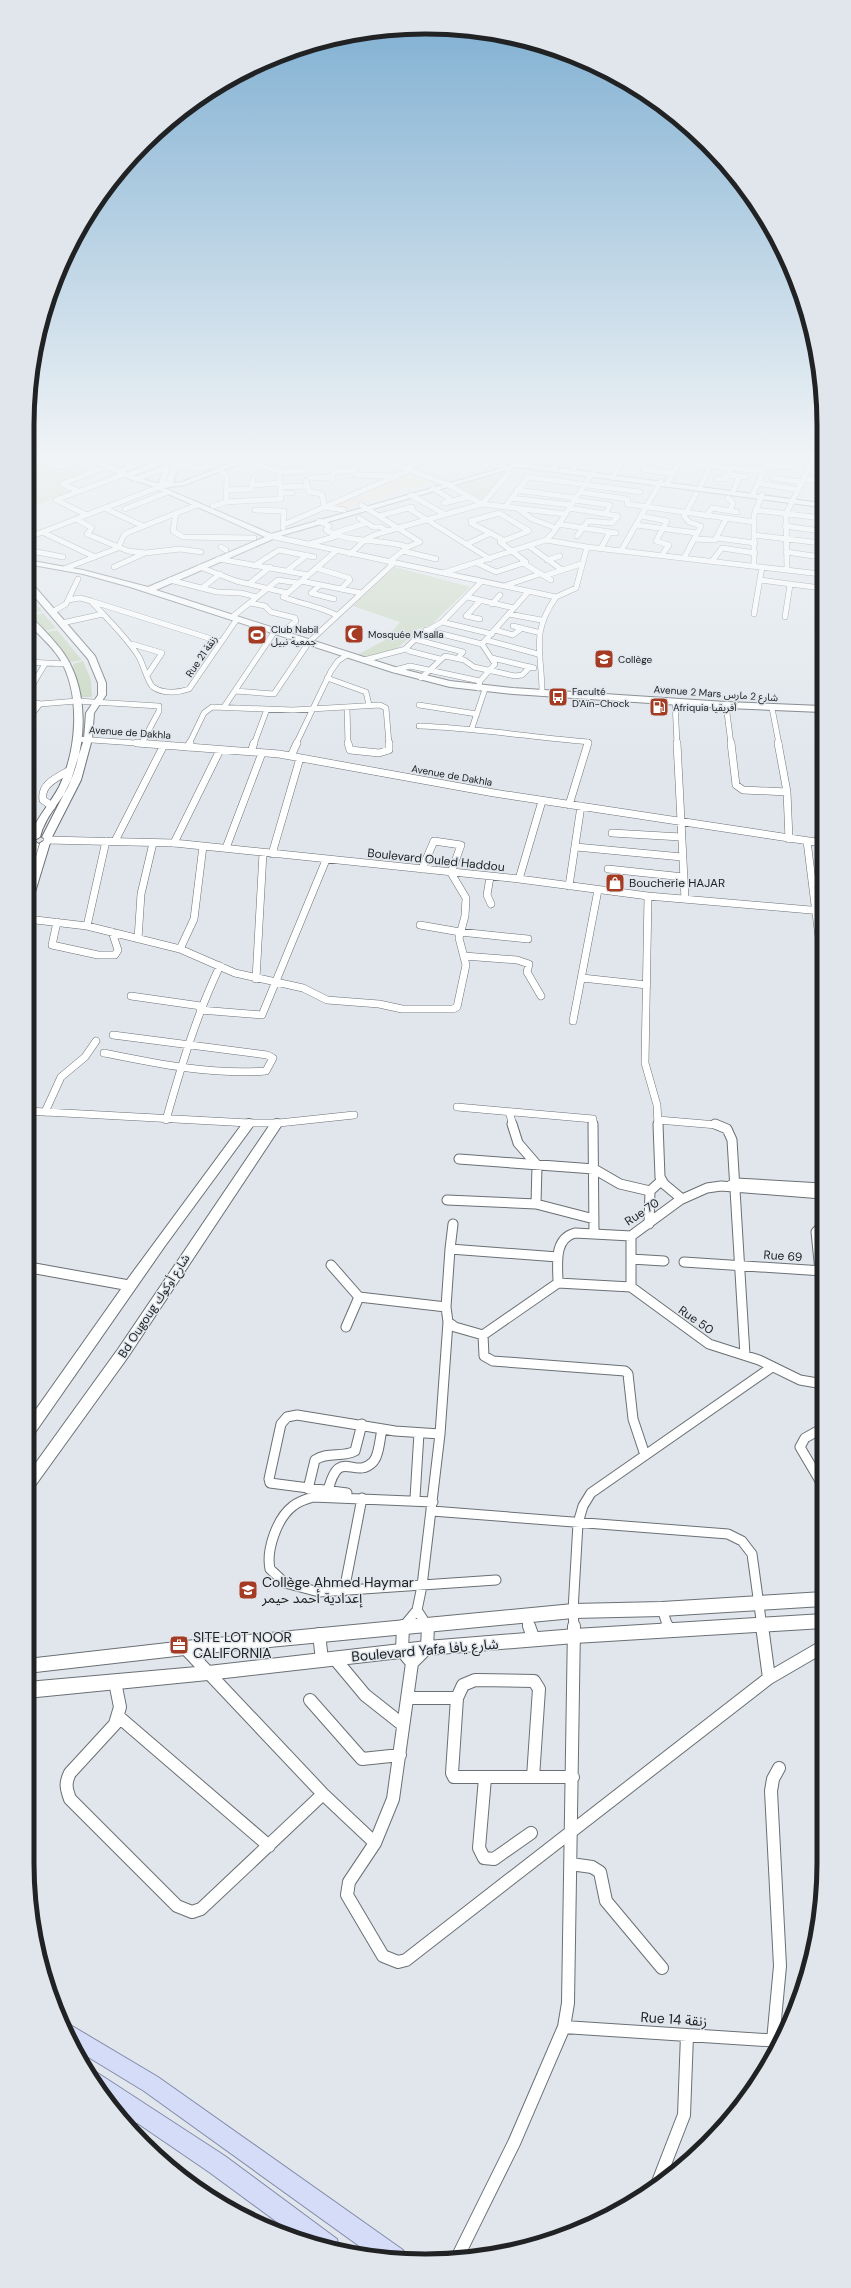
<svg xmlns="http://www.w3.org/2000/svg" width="851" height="2288" viewBox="0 0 851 2288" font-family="'DM Sans','Noto Sans Arabic',sans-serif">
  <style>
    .commercial { fill: #e8d9c6 }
    .green { fill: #c6d5be }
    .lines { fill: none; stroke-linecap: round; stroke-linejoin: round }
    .street-far3-casing { stroke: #6a7074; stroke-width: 6 }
    .street-far2-casing { stroke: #6a7074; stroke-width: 8 }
    .street-far1-casing { stroke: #6a7074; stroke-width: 11 }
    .street-casing { stroke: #6a7074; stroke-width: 14 }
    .secondary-casing { stroke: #6a7074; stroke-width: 2 }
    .primary-casing { stroke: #838baa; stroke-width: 2 }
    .street-far3 { stroke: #fff; stroke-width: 5 }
    .street-far2 { stroke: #fff; stroke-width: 7 }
    .street-far1 { stroke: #fff; stroke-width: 9 }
    .street { stroke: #fff; stroke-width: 12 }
    .secondary { fill: #fff; fill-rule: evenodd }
    .primary { fill: #d4dcf7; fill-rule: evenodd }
    .labels { text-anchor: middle; stroke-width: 3; stroke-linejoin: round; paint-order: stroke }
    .far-poi-label { font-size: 10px; fill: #202224; stroke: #e0e6ec; text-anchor: start }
    .far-street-label { font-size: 10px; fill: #202224; stroke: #e0e6ec }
    .street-label { font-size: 12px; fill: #202224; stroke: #e0e6ec }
    .poi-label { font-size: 12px; fill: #202224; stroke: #e0e6ec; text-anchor: start }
    .near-poi-label { font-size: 14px; fill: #202224; stroke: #e0e6ec; text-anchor: start }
    .near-street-label { font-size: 14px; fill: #202224; stroke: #e0e6ec }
    .rim { fill: none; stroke: #202224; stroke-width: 5 }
  </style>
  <rect width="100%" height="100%" fill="#e0e6ec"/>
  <!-- commercial -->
  <path class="commercial" d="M408,473L434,481L413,489L408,487L388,496L372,500L369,499L344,508L333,504Z"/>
  <!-- green -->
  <path class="green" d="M27,455L59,468L72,463L91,471L65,483L77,490L27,509Z
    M501,472L506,473L482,502L455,485Z
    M395,567L470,587L431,625L418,629L397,649L366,658L357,655L385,640L400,622L353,606Z
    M27,596H29L42,611L29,614L27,612Z
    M43,613L56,628L45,631L31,616Z
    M57,630L82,660L71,662L47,632Z
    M83,661L91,680L92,697H79L73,664Z"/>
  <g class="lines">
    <!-- street-far3 casing -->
    <g class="street-far3-casing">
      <path id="street-far3" d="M30,455L59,467L85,457
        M369,455L447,484L482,504L565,514
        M598,455L624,459
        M649,455L643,469L673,474
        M699,455L752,462L755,461L757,455
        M764,455L812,462
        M111,456L134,466
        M216,457L236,464
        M648,457L680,461L668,482
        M118,459L129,455
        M812,460L821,461
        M96,461L111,455
        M304,461L375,459
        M579,461L594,462L600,456
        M126,463L146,455
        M679,463L764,471
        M185,464L200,469L207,466L208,462L220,458
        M176,467L207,455
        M554,467L563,455
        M405,469L439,455
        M573,469L582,455
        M221,470L227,478L226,502
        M119,471L164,455
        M279,472L304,471
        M128,475L157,464
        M356,475L396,476
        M728,475L746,477
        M310,478L333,477
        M612,478L626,455
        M773,478L802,482
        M136,479L166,468
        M717,479H725L733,467
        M804,479L821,481
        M333,480V472L355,470
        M306,481L309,492L322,494L324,506
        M758,483L799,490
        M253,485L279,483
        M280,487L308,486
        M433,488L453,501
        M699,489L709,469L707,464
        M227,490L251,489L253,479
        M517,490L576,498
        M78,491L62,484L108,466
        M733,491L740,476
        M580,492L626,499L628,500L627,504L754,522
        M280,493H292
        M753,494L766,466L793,467
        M411,495L444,514
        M511,498L571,505
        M728,498L733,503L730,511
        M574,500L610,505L606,513
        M444,503L468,497
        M361,505L420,542L408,547L389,562
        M213,506L226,502L281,499L279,472L248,460
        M325,507L344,510
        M505,507L528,477L640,492
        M104,508L143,526
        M408,508L490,559
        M517,508L532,519L556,528
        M569,508L618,516L612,523L588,521L577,536
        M125,509L168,492
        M255,510L284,511L283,528
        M755,510L821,518
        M176,513L173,531L183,537L254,538
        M87,515L56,500L125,474
        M379,516L412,507
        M641,516L667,521L656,541L669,545L662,555
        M706,516L712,508L737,512
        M359,518L373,527H381L387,531
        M76,519L92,528L87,534L128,551L145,553L180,549L201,552
        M319,521L329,526L326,530C351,544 381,538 408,547
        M558,524L616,533
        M283,525L408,471
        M636,525L697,533
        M785,526L821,531
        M42,532L95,557
        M332,534L366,523
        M754,535L821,543
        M270,536L556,597C530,634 542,652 542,693
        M27,538L159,487
        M717,538L755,543
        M694,539L715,540L726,519
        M546,540L587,547L821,574
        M309,544L337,536
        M467,544L491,533
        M529,546L562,570
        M221,547L226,550
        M601,548L610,532
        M27,550L63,557
        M336,551L283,597C301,604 319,606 336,615
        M403,551L436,559
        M621,551L661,481
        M786,552L821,557
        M350,554L366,539L377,534L482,504L509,473V469L502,465
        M684,558L701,526L689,522L684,516L696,494
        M219,559L308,575
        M547,560L560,556
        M712,561L722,548L755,553
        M477,563L496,572L526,562L500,542L529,531L499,513L471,521V523L503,540
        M523,563L551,580
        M254,566L279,550L314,557
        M754,566V515L762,495
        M114,567L145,553
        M200,567L236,581L287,593
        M66,568L118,548L124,535L129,532L197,505
        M316,568L349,578L350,580L341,589
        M787,569L786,514L815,455
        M288,570L307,555
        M443,573L546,540L553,533L593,472
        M544,576L581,564
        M170,580L217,592L241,593L257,597
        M760,580L821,588
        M301,581L361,593
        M249,584L270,567
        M320,585L311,593L334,599
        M504,586L540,574
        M202,588L220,574
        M467,597L514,608
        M556,597L576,588L587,547
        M68,600L80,598L91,601L221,642
        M91,601C107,619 126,636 139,657C143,664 148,683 153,687C163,694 178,693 189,689L237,619
        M480,601L466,616L480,619
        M250,603L265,606L271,612L295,618L296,621L281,633
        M492,604L500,595
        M821,607L819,620L821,624
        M52,612L66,604L78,579
        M509,614L541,620
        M754,614L762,567
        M232,617L278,580L298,583
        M785,617L790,585
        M442,622L492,634
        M62,623L103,614
        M513,626L537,632
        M426,630L482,644
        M495,630L513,635L522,628
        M414,639L463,652L458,658
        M486,640L538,654
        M132,644L162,653L148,674
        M492,658L534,668
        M440,659L409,651L406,648L421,634L442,622L481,582
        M364,660L406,649
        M27,662L67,664
        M395,670L410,666L480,681
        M327,678L366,692L369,705
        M421,678L445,656L464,660L474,667L515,676L522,675L530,667
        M478,688L480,681L495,664L482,644L529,591
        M235,691L274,694L309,642L394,563
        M27,694L45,664
        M27,701L40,704L77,701L159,706V711L142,743
        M675,702L677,744
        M419,705L477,714
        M726,705L731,744
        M224,707L275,631
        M347,707L348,744
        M772,708L779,744
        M27,720L40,704
        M419,726C476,728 531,737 588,742L587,744
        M472,728L485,689
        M77,739L150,744
        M189,744L204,713L212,707L293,710L380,705L386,708L389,744
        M254,744L267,709
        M296,744L331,671L338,661L347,655"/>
    </g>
    <!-- street-far2 casing -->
    <g class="street-far2-casing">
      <path id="street-far2" d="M137,743L279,754L494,793L822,843
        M348,743L350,750L379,753L389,750V743
        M677,743L685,899
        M731,743L736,785L743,790L787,792
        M778,743L787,792L789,839
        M188,747L190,743
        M251,752L254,743
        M291,756L297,743
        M569,805L588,743
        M52,806L43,800C40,784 58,777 70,770
        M612,833L681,837
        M27,839H32
        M47,840L174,843L519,879L648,896L822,911
        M115,841L164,745
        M807,841L822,961
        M174,843L220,750
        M818,843L821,817
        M576,847L682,857
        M226,848L262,753
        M272,854L300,758
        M608,869L684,877
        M490,877L487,895L491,904
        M519,879L542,801
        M569,886L581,806
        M648,896L645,1063L657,1105L658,1125
        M27,919L87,926L180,949L235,973L303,988L327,1000L379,1004L402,1009H453L457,1007L466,965L459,938L465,916L466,898L451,873L461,845L434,841L422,869
        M57,922L52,945L98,955H115L118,950L112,932
        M420,925L460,932L528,939
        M87,926L106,841
        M138,939L141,894L153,843
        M180,949L194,919L203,846
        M464,956L517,960L529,964L527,972L541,996
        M582,978L647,985
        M256,979L263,853
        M131,996L201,1006
        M200,1010L262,1015L326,860
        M573,1021L598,890
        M104,1053C158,1064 211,1075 266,1071L273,1058L267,1055L113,1035
        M457,1107L593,1119V1125
        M27,1111L249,1123H279L354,1115
        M45,1112L61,1077L85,1057L96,1041
        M509,1112L513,1125
        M166,1120C181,1067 196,1016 220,966
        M658,1120L717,1125"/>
    </g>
    <!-- street-far1 casing -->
    <g class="street-far1-casing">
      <path id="street-far1" d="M512,1124L518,1143L537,1165L536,1204
        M593,1124L594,1234
        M658,1124L660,1177L664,1184L682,1199
        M715,1124L727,1129L732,1140L745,1355
        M459,1159L594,1169L620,1184L650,1191
        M731,1185L736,1183L822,1188
        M447,1200L536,1204L594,1219
        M649,1224L650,1191L661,1181
        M631,1236V1287
        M450,1249L453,1224
        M558,1257L450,1249L446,1307L448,1322L455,1327L483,1335L558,1283
        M631,1259L664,1261
        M684,1262L823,1271
        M331,1265L359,1297
        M820,1271L816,1232L819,1229L823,1230
        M558,1283C558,1265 553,1239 575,1233L631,1236L680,1200L707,1188L721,1186L822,1194
        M558,1283L631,1287L709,1344L759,1360L800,1380L823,1384
        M346,1327L359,1297L446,1307
        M483,1335L484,1356L493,1361L625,1371L628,1374L633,1419L645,1455
        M823,1428L805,1438L800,1447L823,1486
        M308,1489L315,1460C328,1451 342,1458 355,1451L362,1424
        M328,1491C339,1445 354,1481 373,1462C379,1456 380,1438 382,1429
        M347,1493L270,1483L269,1479L281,1424L287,1417L297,1415L395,1431L440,1434
        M415,1498L419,1433
        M433,1502L313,1497C306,1499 299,1501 293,1506C277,1518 266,1550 270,1569L285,1583L319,1592L496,1580
        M432,1511L728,1534L742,1541L752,1554L762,1627
        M344,1591L362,1498
        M662,1609L668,1627
        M417,1610L428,1627
        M525,1616L529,1627
        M403,1627L417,1610L422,1586L440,1434L448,1322
        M574,1627L573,1611L578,1523L583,1506L591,1493L772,1367"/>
    </g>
    <!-- street casing -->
    <g class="street-casing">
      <path id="street" d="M403,1626L402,1651L412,1663
        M529,1626L534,1640
        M667,1626L669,1631
        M319,1634L322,1660
        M185,1648L323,1794L375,1843L393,1799L412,1663L427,1648L428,1626
        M335,1659L365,1695L403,1725
        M769,1678L824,1646
        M115,1682L120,1707L115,1724L70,1773C65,1783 66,1788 70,1799L177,1906L192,1912L201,1909L323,1794
        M407,1698H457L452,1773L454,1777H573
        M457,1698L463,1685L475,1680L534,1681L539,1689L533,1777
        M310,1700L362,1759L400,1755
        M119,1717L269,1846
        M485,1778L479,1848L484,1858L494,1859L531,1833
        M375,1843L349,1882L347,1895L383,1956L398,1962L406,1960L769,1678L762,1626
        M571,1864L592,1867L600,1872L606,1901L662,1968
        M564,2027L781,2041
        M773,2041L780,1966L771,1791L773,1779L779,1768
        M125,2124L140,2113
        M658,2182L684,2115L687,2035
        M288,2236L294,2222
        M456,2260L514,2143L564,2027L568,2003L574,1626"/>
    </g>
    <!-- secondary casing -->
    <g class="secondary-casing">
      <path id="secondary" d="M78,455C103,455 131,479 159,483L166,455H172L166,483L174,455H181L173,483L182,482L252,455H262L185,485L164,488L271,534L509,466V463L515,462L520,455H527L521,463L821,503V507L517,467L280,536L156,590L398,668L450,681L513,688L726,702L821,706V712L726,708L513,694L450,687L392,672L130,587L83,574L27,564V560L83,570L148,587L265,537L157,489L156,487L129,479Z
        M27,581H30L95,656L106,683V695L94,713L92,739L81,780L52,837L47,840L42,837L71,780L84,739L86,713L98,695V683L88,659L27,588Z
        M27,616C35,618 53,640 59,647C90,685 88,745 68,787C59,804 45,817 40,837L35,840L30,837L32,831C39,815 51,802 59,787C77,750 81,695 60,659C51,645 38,634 27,623Z
        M45,840L50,843L32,902L27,905V886L40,843Z
        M34,841L39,844L32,869L27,872V852L29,844Z
        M249,1119L253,1120L255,1123L253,1126L165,1246L32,1437L27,1439V1422L121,1289L27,1272V1262L127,1280L245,1120Z
        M277,1119L281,1120L283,1123L281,1126L128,1357L32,1490L27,1492V1475L118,1349L273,1120Z
        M823,1592V1606L662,1616L573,1618L185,1655L27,1673V1659L185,1641L573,1604L662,1602Z
        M823,1614V1628L575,1643L427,1655L208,1680L27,1698V1682L208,1666L427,1641L575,1629Z"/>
    </g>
    <!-- primary casing -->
    <g class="primary-casing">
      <path id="primary" d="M67,2023L158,2077L403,2250L406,2259L376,2258L144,2091L75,2049L63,2024Z
        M93,2070L225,2156L337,2239L339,2250L303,2241L209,2172L111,2105L88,2072Z"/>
    </g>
    <!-- street-far3 -->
    <use href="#street-far3" class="street-far3"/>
    <!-- street-far2 -->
    <use href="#street-far2" class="street-far2"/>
    <!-- street-far1 -->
    <use href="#street-far1" class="street-far1"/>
    <!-- street -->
    <use href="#street" class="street"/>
    <!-- secondary -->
    <use href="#secondary" class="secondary"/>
    <!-- primary -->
    <use href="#primary" class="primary"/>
  </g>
  <!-- sky -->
  <linearGradient id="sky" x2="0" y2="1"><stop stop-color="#7daed1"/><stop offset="0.59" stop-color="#f1f4f6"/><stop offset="1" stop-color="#f1f4f6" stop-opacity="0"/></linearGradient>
  <rect width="851" height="776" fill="url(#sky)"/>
  <!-- icons -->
  <defs>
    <g id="mosque-square" transform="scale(1)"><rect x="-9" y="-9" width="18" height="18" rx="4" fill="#a43b22" stroke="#e0e6ec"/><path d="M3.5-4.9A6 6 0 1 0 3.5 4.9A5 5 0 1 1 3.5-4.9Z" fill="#fff"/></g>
    <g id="stadium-square" transform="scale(1)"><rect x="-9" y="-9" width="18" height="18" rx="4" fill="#a43b22" stroke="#e0e6ec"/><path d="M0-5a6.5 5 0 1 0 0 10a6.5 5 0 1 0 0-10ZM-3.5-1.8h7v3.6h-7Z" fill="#fff"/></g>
    <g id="school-square" transform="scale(1)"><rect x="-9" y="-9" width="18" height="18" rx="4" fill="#a43b22" stroke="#e0e6ec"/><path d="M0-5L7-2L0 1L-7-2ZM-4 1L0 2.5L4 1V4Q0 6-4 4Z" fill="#fff"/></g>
    <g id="bus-square" transform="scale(1)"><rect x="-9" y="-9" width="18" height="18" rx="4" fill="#a43b22" stroke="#e0e6ec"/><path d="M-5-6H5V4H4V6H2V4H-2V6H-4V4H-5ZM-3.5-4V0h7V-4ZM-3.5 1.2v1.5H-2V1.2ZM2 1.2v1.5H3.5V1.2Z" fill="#fff"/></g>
    <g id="fuel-square" transform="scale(1)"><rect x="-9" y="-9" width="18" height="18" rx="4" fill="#a43b22" stroke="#e0e6ec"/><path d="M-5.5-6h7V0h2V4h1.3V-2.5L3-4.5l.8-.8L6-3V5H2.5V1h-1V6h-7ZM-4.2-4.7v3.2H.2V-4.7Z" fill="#fff"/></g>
    <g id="shop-square" transform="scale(1)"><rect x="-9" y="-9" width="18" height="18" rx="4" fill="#a43b22" stroke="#e0e6ec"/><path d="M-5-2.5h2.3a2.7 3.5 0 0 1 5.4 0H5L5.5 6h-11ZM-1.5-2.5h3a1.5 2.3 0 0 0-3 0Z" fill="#fff"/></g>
    <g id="office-square" transform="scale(1)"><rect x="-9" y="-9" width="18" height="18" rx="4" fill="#a43b22" stroke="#e0e6ec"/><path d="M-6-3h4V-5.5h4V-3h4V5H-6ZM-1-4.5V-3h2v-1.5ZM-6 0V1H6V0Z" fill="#fff"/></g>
  </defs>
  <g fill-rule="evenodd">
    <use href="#mosque-square" x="354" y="634"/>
    <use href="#stadium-square" x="257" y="635"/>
    <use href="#school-square" x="604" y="659"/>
    <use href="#bus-square" x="558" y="697"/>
    <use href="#fuel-square" x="659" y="707"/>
    <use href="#shop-square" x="615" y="883"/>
    <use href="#school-square" x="248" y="1590"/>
    <use href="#office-square" x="179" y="1645"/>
  </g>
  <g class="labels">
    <!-- far-poi labels -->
    <g class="far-poi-label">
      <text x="271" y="633">Club Nabil<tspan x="271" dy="12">جمعية نبيل</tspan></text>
      <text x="368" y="638">Mosquée M'salla</text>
      <text x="618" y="663">Collège</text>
      <text x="572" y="695">Faculté<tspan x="572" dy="12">D'Aïn-Chock</tspan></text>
      <text x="673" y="711">Afriquia أفريقيا</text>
    </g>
    <!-- far-street labels -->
    <g class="far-street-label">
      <text transform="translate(201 656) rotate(-56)" y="4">Rue 21 زنقة</text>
      <text transform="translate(716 693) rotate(4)" y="4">Avenue 2 Mars شارع 2 مارس</text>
      <text transform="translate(130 732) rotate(4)" y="4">Avenue de Dakhla</text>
      <text transform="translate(452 775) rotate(10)" y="4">Avenue de Dakhla</text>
    </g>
    <!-- street labels -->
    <g class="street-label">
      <text transform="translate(436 860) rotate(6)" y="4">Boulevard Ouled Haddou</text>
      <text transform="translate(642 1212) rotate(-34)" y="4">Rue 70</text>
      <text transform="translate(783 1256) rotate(4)" y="4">Rue 69</text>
      <text transform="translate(154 1306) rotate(-57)" y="4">Bd Ougoug شارع أوكوك</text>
      <text transform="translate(696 1320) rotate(35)" y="4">Rue 50</text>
    </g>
    <!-- poi labels -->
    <g class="poi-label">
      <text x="629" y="887">Boucherie HAJAR</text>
    </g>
    <!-- near-poi labels -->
    <g class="near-poi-label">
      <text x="262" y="1587">Collège Ahmed Haymar<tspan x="262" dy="16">إعدادية أحمد حيمر</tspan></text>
      <text x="193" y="1642">SITE LOT NOOR<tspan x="193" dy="16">CALIFORNIA</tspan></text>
    </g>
    <!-- near-street labels -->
    <g class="near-street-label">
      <text transform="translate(425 1650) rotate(-5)" y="5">Boulevard Yafa شارع يافا</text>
      <text transform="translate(674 2019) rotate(4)" y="5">Rue 14 زنقة</text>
    </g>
  </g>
  <!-- crop -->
  <path d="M0 0H851V2288H0ZM425 34H426A391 391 0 0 1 817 425V1863A391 391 0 0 1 426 2254H425A391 391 0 0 1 34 1863V425A391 391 0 0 1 425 34Z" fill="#e0e6ec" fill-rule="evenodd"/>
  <path class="rim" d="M425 34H426A391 391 0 0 1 817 425V1863A391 391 0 0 1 426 2254H425A391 391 0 0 1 34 1863V425A391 391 0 0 1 425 34Z"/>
</svg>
